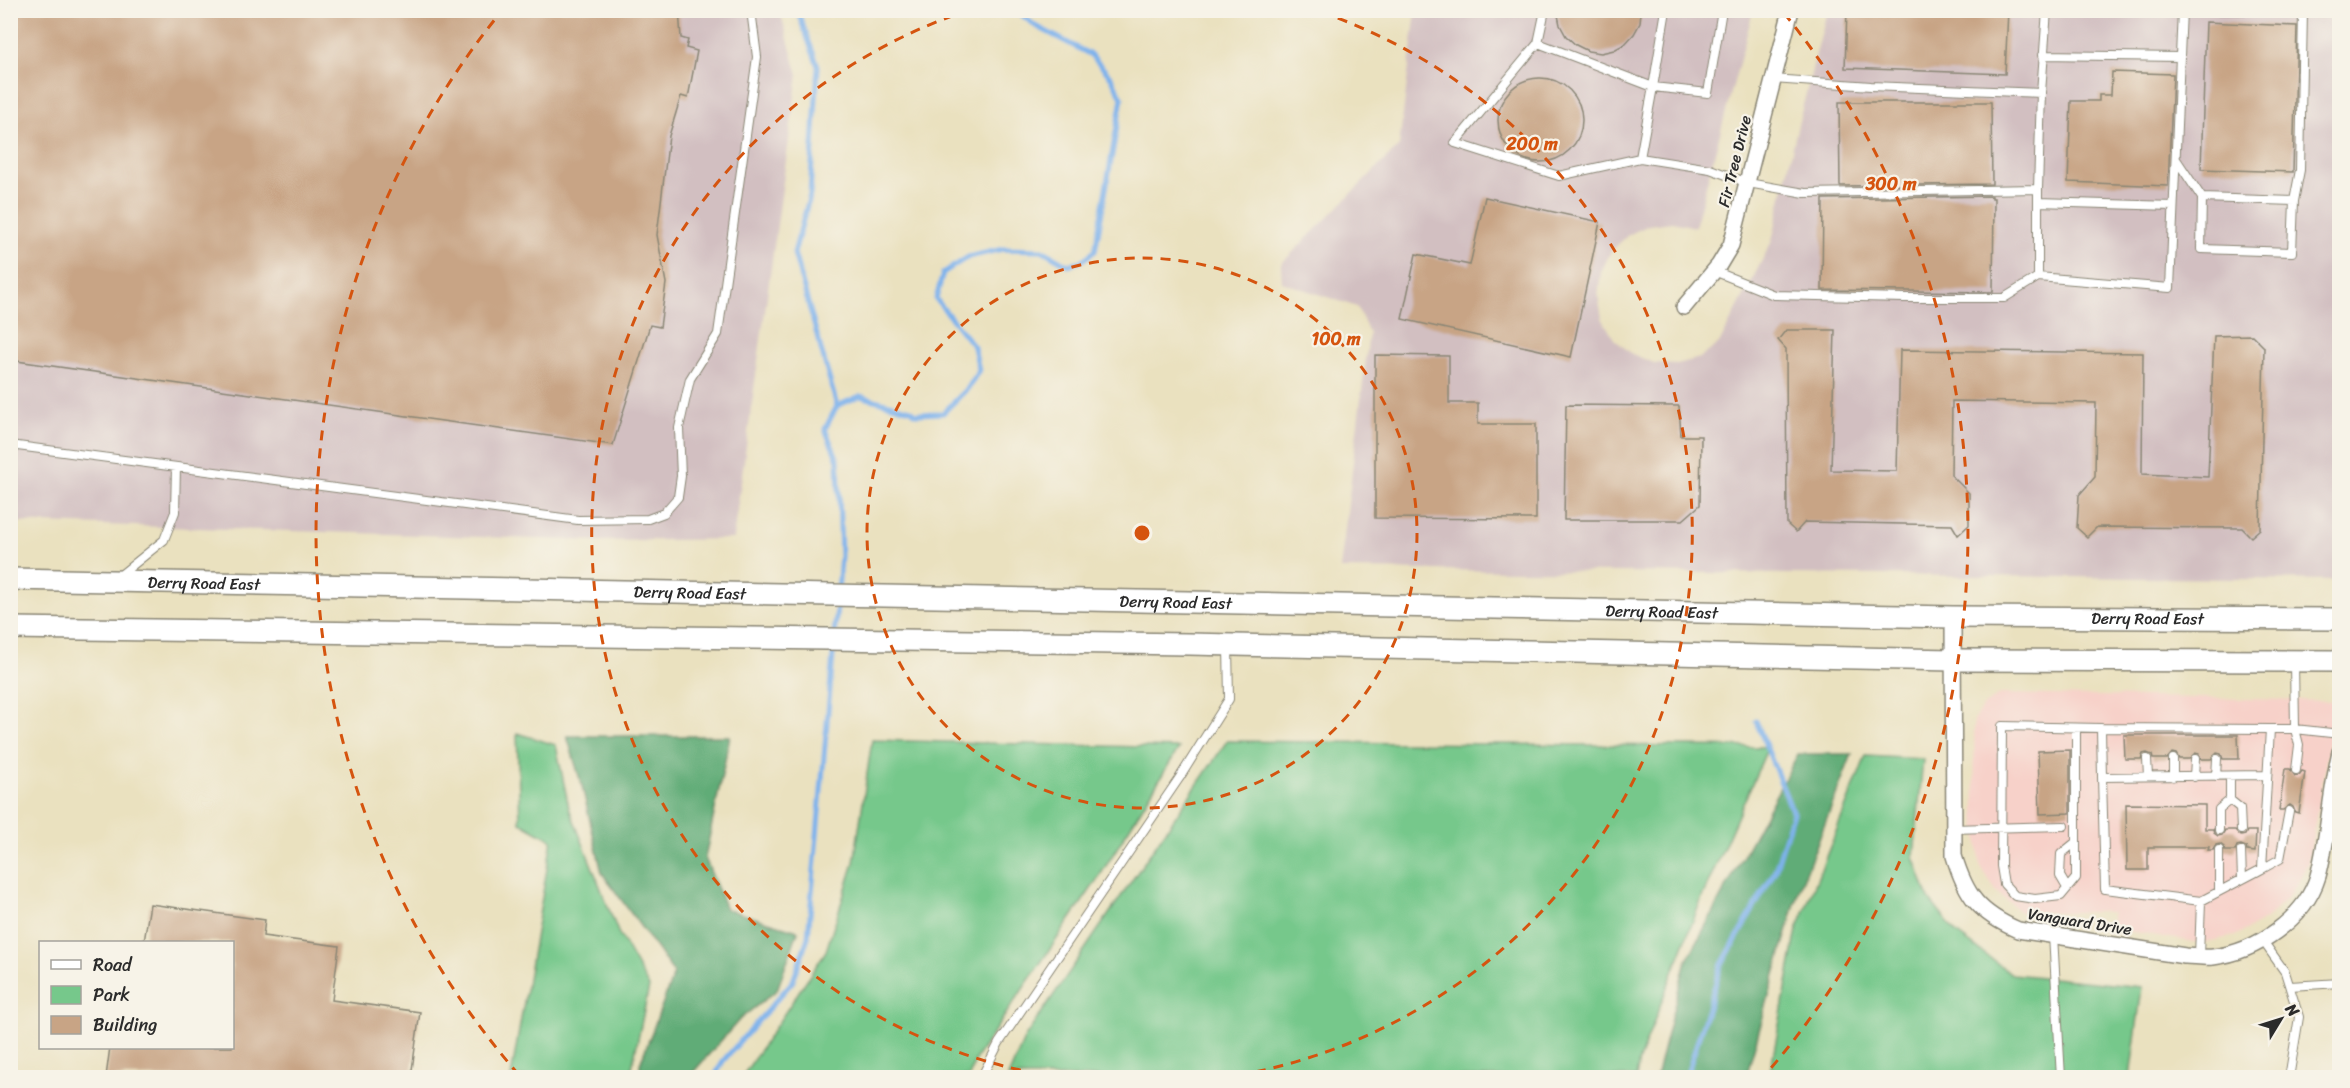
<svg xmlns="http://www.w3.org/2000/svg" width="2350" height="1088" viewBox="0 0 2350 1088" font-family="Sriracha,sans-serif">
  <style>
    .built { fill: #f7d1c9 }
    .industrial { fill: #d2bfc1 }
    .green { fill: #76c88b; stroke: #507a5b; stroke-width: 1.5 }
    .forest { fill: #60ac77; stroke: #466c51; stroke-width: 1.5 }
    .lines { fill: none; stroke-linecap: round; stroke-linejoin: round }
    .stream { stroke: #7eb2ec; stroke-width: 5 }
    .building { fill: #c8a485 }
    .service-casing { stroke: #8a8675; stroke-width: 10 }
    .minor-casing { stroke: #8a8675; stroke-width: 18 }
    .secondary-casing { stroke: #8a8675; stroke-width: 24 }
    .service { stroke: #fff; stroke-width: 8 }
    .minor { stroke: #fff; stroke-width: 15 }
    .secondary { stroke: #fff; stroke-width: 21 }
    .ring { fill: none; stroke: #d5540f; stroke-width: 3; stroke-dasharray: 10 8 }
    .labels { text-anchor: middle; stroke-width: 4.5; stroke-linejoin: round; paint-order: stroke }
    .street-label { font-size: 16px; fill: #2b2b2b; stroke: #f7f3e8 }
    .centre { fill: #d5540f; stroke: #f7f3e8; stroke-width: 3 }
    .ring-label { font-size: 18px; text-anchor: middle; font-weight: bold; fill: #d5540f; stroke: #f7f3e8; stroke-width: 4.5; stroke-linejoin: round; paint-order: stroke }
  </style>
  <rect width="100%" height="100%" fill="#f7f3e8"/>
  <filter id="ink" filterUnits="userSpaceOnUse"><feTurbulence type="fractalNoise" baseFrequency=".0167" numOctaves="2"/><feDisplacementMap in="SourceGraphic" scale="12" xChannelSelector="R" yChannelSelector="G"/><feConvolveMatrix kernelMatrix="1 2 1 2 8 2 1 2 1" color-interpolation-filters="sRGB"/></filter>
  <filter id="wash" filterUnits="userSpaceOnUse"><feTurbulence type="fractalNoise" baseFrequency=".008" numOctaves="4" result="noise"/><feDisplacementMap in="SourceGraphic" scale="24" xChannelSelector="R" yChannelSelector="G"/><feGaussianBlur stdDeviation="1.35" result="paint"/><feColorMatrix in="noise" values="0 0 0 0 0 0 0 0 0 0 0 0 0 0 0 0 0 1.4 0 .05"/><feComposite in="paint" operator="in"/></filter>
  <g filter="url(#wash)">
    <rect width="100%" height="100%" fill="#eae1bf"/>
    <!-- built -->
    <path class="built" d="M2000,694L2337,701L2308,863L2291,894L2266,919L2235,936L2200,943L2112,928V912H2020L1996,891L1980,865L1975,815L1974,720L1983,706Z"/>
    <!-- industrial -->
    <path class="industrial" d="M11,11H780L798,75L733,539L601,541L11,522Z
      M1416,11H1753L1695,227L1672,222L1649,225L1628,235L1611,251L1601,272L1598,295L1602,318L1614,339L1632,354L1654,363L1677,364L1700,358L1719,344L1772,241L1796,133L1827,11H2339V580L1340,569L1369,333L1357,307L1282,282L1281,264L1399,146Z"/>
    <!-- green -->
    <path class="green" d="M517,733L556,745L569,808L618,932L649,987L630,1077H511L552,840L520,822Z
      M872,740L1179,748L1099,877L976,1058L969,1077H742L826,951L854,863Z
      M1227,741L1768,747L1703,895L1639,1060L1636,1077H1008L1025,1037Z
      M1866,756L1923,759L1914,857L1929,899L1956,933L2012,974L2142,987L2130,1077L1769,1078L1797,930Z"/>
    <!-- forest -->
    <path class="forest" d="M567,736H730L705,858L726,909L798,931L777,990L740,1019L689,1077H640V1064L674,973L602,873L582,786Z
      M1798,754H1852L1798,893L1746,1077H1656L1685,964Z"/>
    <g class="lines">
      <!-- stream -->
      <path class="stream" d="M797,10L818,66L810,195L794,253L837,406
        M838,590L841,556L838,460L825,429L837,406L860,396L911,410L916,414L943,413L968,388L979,370L974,347L936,299L943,273L968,257L1003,249L1042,250L1068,265L1081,261L1095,251L1122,98L1111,77L1091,55L1034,25L1016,10
        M834,635L838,599
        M714,1078L723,1061L793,981L808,937L834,644
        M1686,1078L1721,966L1775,871L1793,813L1756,721"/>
    </g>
    <g id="blocks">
      <!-- building -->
      <path class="building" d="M10,10H679L681,38L688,40L686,48L697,51L688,98L681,96L669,136L657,235L666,283L660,327L650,325L613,445L10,360Z
        M1557,10H1641L1640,23L1634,34L1625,44L1614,50L1601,53L1588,51L1576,45L1566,36L1560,25Z
        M1847,10H2008L2005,74L1845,68Z
        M2206,22L2297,26L2293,172L2201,169Z
        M2112,72L2173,74L2168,186L2068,182L2071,101H2099V95H2111Z
        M1498 120a42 42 0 1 1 84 0a42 42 0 1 1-84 0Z
        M1839,102H1991L1992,184L1840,186Z
        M1992,196V198H1994L1993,292L1822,290L1823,199Z
        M1485,197L1600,222L1571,357L1402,319L1416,254L1470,265Z
        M1786,330H1835L1831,470L1897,471L1900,350L2143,353L2142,474L2208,477L2214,336L2252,335L2264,347L2260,529L2251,537L2242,528L2097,527L2087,537L2077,528L2079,495L2095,477L2096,403L1952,401L1951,475L1969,493V525L1958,535L1952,525L1805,522L1796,532L1787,524L1786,349L1778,340Z
        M1375,355L1449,356V403H1478V424H1536V519L1375,518Z
        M1566,405L1679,406L1681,436H1701L1700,505L1683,520H1564Z
        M2124,735H2238L2239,759H2223L2221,754L2217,753L2211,759H2201L2199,754L2195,753L2189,759H2179L2176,754L2172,753L2167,759H2153L2152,755L2147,753L2143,754L2141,759H2125Z
        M2070,750V813L2040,814L2038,751Z
        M2285,769H2290L2295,776L2299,775L2302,771L2305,772L2299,813L2295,812L2293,807L2290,805L2283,810H2279Z
        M2126,804L2205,805V829H2213L2214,833L2218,836L2222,835L2225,830H2235L2241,836L2245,835L2247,831H2256L2255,852L2247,851L2246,847L2241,845L2237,846L2235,851H2225L2224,847L2220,844L2216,845L2213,850H2208L2209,847H2148V870H2127Z
        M150,904L265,920L263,936L339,946L332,1000L420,1012L411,1077H106L110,1047H232V942H144Z"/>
    </g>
  </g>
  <g filter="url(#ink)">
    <use href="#blocks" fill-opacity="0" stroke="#8a8675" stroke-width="1.5"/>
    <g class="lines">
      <!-- service casing -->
      <g class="service-casing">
        <path id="service" d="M1545,10L1538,43L1455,143L1559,176L1640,158
          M1666,10L1653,87L1708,93L1722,10
          M2046,11L2303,10
          M1538,43L1653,87L1640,158L1710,169L1748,183L1805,193L2038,189L2041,93L1871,86L1773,79
          M2043,55L2180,57
          M2041,93L2047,10
          M2176,159L2202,198L2201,249L2292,252L2294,201L2300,170L2303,11
          M2202,198L2294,201
          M2038,202L2173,206
          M1714,271L1774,295L1905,298H2004L2038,277V189
          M2038,277L2170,288L2182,10
          M10,445L578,520L648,519L664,513L678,497L681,476L679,428L690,379L718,334L757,57L751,10
          M118,577L164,540L175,512L176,467
          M2294,661L2295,729L2340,734
          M2076,728V878L2061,896L2035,899L2015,896L2004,884L2001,866L2002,726L2101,728
          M2147,759L2148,776
          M2216,776L2217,759
          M2102,777L2101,728L2270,729
          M2173,777V759
          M2194,777L2195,759
          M2230,800L2240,808L2241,830
          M1953,829L2064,826
          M2219,830V809L2230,800V776
          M2241,851L2242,879
          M2262,869L2280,859L2289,811
          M2067,888L2060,876L2061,854L2076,842
          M2219,891V850
          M2201,901L2105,889L2102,777L2266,775
          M2053,935L2061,1078
          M2263,941L2285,972L2299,1017L2289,1078
          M2199,956L2201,901L2262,869L2270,729H2295L2299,745L2296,770
          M2290,986L2340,983
          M981,1078L999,1043L1180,777L1229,699L1228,646"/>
      </g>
      <!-- minor casing -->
      <g class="minor-casing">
        <path id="minor" d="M1684,307L1719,265L1731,245L1791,10
          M1953,617L1954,856C1966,896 1979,913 2018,930L2185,956C2194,956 2204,958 2213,957C2256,952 2305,919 2318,876C2329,836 2330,793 2340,752"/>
      </g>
      <!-- secondary casing -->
      <g class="secondary-casing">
        <g id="secondary">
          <path id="s1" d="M10,579L1953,617L2340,619"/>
          <path d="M10,628L1189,644L1953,660L2340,661"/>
        </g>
      </g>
      <!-- service -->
      <use href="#service" class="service"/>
      <!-- minor -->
      <use href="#minor" class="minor"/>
      <!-- secondary -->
      <use href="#secondary" class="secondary"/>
    </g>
  </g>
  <!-- distance rings -->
  <g class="ring">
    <circle cx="1142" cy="533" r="275"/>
    <path d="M1056 1077A551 551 0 0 1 963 12M1321 12A551 551 0 0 1 1228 1077"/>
    <path d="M519 1075A826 826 0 0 1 500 13M1784 13A826 826 0 0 1 1765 1075"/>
  </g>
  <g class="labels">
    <!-- street labels -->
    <g class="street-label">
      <text transform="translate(1734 161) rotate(-76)" y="6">Fir Tree Drive</text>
      <text dy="6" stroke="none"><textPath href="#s1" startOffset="194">Derry Road East</textPath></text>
      <text dy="6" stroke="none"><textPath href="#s1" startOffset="680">Derry Road East</textPath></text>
      <text dy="6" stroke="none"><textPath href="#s1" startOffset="1166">Derry Road East</textPath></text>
      <text dy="6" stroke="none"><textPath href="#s1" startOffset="1652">Derry Road East</textPath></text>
      <text dy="6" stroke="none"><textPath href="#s1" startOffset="2138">Derry Road East</textPath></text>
      <text transform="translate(2080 921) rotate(9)" y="6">Vanguard Drive</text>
    </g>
  </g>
  <circle cx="1142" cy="533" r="9" class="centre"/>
  <g class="ring-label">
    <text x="1532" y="150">200 m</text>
    <text x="1891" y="190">300 m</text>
    <text x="1336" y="345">100 m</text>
  </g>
  <!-- margin -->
  <rect width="2350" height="1088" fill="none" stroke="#f7f3e8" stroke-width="36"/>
  <!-- legend -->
  <rect x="39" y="941" width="195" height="108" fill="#f7f3e8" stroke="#a5a39c" stroke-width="1.5"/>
  <rect x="51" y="960" width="30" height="9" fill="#ffffff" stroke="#a5a39c" stroke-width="1.5"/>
  <text x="93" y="971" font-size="18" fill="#2b2b2b">Road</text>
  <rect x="51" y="986" width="30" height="18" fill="#76c88b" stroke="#a5a39c" stroke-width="1.5"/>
  <text x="93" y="1001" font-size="18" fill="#2b2b2b">Park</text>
  <rect x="51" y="1016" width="30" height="18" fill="#c8a485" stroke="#a5a39c" stroke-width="1.5"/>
  <text x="93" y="1031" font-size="18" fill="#2b2b2b">Building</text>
  <!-- north arrow -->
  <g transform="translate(2281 1019) rotate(52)" stroke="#f7f3e8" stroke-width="4.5" paint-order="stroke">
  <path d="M0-4.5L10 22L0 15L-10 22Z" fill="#2b2b2b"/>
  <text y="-9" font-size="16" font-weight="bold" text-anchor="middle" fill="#2b2b2b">N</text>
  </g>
</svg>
